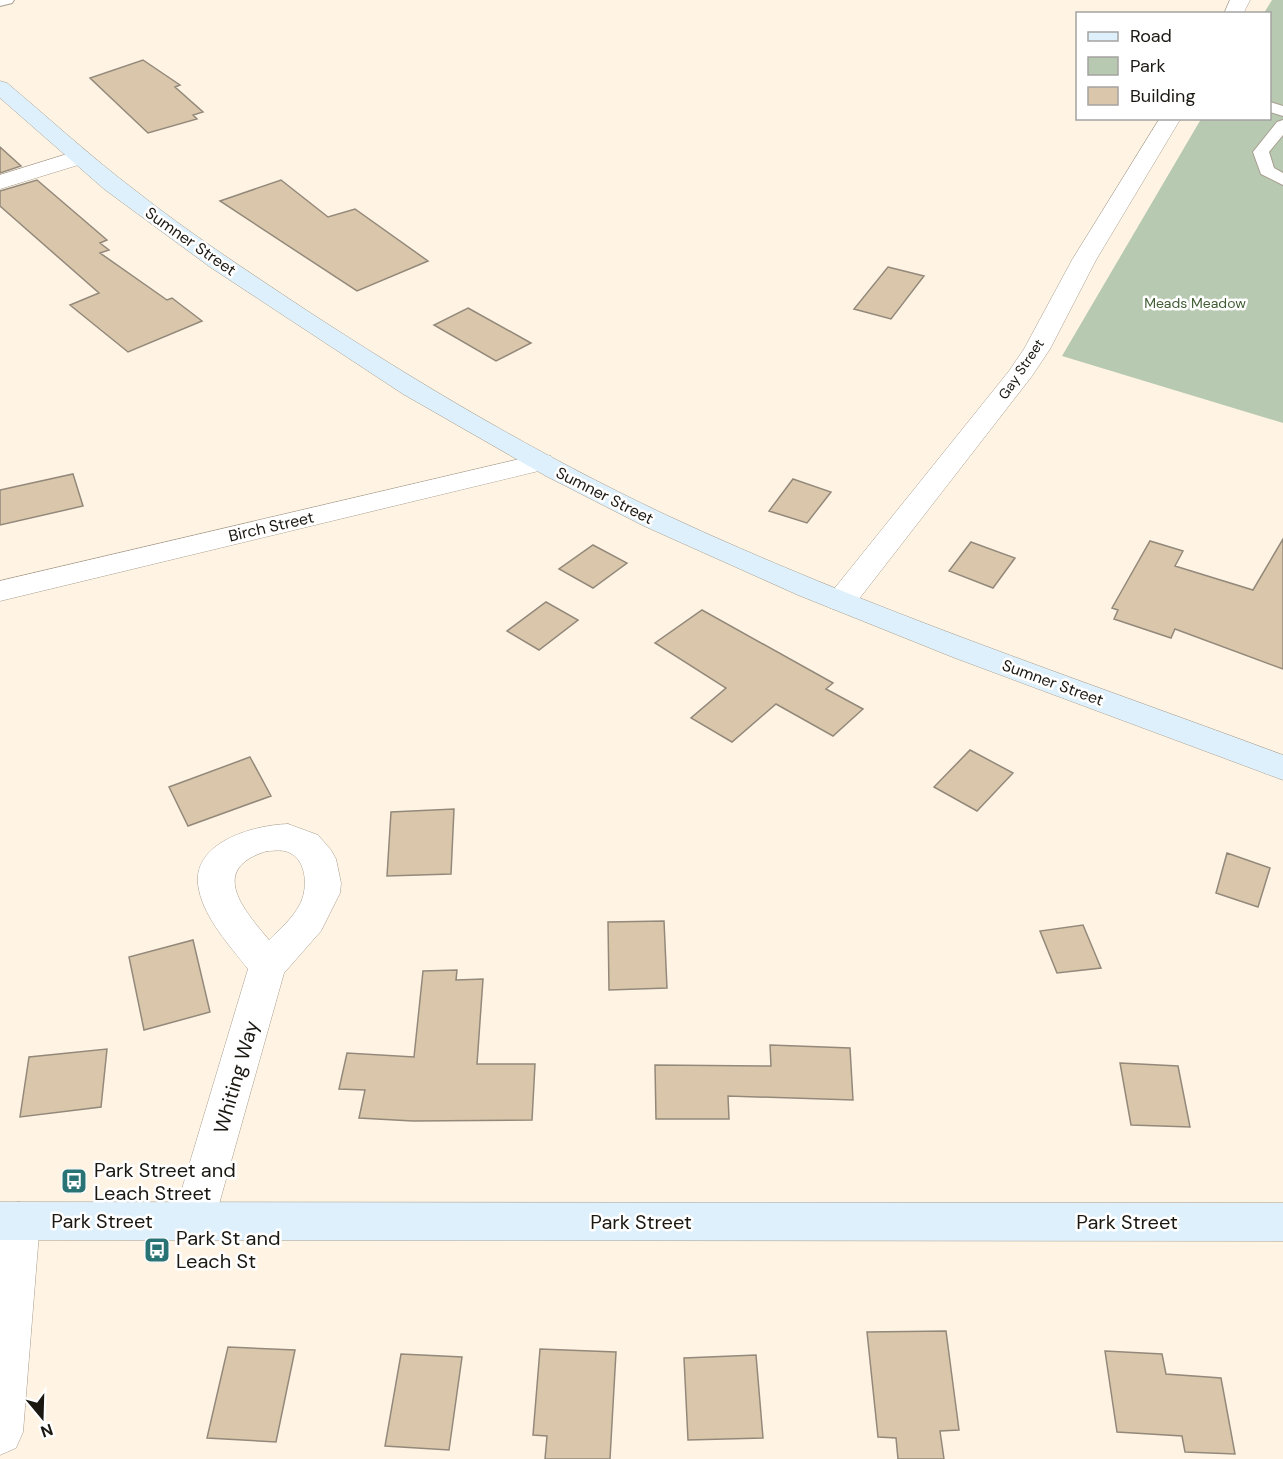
<svg xmlns="http://www.w3.org/2000/svg" width="1283" height="1459" viewBox="0 0 1283 1459" font-family="'DM Sans',sans-serif">
  <style>
    .green { fill: #b8c9b1 }
    .building { fill: #dac7ab; stroke: #93897b; stroke-width: 1.5 }
    .lines { fill: none; stroke-linecap: round; stroke-linejoin: round }
    .service-casing { stroke: #a79d8e; stroke-width: 2 }
    .minor-casing { stroke: #a79d8e; stroke-width: 1 }
    .tertiary-casing { stroke: #a79d8e; stroke-width: 1 }
    .secondary-casing { stroke: #a79d8e; stroke-width: 1 }
    .service { fill: #fff; fill-rule: evenodd }
    .minor { fill: #fff; fill-rule: evenodd }
    .tertiary { fill: #fff; fill-rule: evenodd }
    .secondary { fill: #ddf0fc; fill-rule: evenodd }
    .labels { text-anchor: middle; stroke-width: 5; stroke-linejoin: round; paint-order: stroke }
    .far-park-label { font-size: 14px; fill: #415e34; stroke: #fff }
    .far-street-label { font-size: 14px; fill: #1b1812; stroke: #fff }
    .street-label { font-size: 16px; fill: #1b1812; stroke: #fff }
    .near-street-label { font-size: 20px; fill: #1b1812; stroke: #fff }
    .near-poi-label { font-size: 20px; fill: #1b1812; stroke: #fff; text-anchor: start }
  </style>
  <rect width="100%" height="100%" fill="#fff4e4"/>
  <!-- green -->
  <path class="green" d="M1272,0H1283V423L1062,356L1201,119L1270,118V14L1264,13Z"/>
  <!-- building -->
  <path class="building" d="M143,60L180,85L175,87L203,112L193,115L197,119L148,133L90,78Z
    M0,147L21,166L0,173Z
    M37,180L107,240L100,243L109,250L100,253L167,300L172,298L202,321L128,352L70,305L99,293L0,206V191Z
    M281,180L328,217L355,209L428,261L357,291L220,201Z
    M888,267L924,276L891,319L854,309Z
    M468,308L531,343L496,361L434,325Z
    M73,474L83,506L0,525V490Z
    M793,479L831,492L807,523L769,511Z
    M1283,539V669L1175,629L1171,638L1114,619L1118,610L1112,608L1150,541L1183,551L1175,566L1253,590Z
    M971,542L1015,558L993,588L949,571Z
    M593,545L627,563L593,588L559,569Z
    M546,602L578,620L539,650L507,631Z
    M702,610L833,683L826,689L863,709L833,736L776,704L732,742L691,718L726,688L655,643Z
    M970,750L1013,773L977,811L934,787Z
    M250,757L271,796L188,826L169,787Z
    M454,809L451,874L387,876L391,812Z
    M1227,853L1270,868L1258,907L1216,893Z
    M664,921L667,988L609,990L608,922Z
    M1083,925L1101,968L1057,973L1040,931Z
    M193,940L210,1012L144,1030L129,957Z
    M457,970L456,980L483,979L477,1064H535L532,1120L413,1121L359,1118L365,1090L339,1089L347,1053L414,1057L423,971Z
    M770,1045L850,1048L853,1100L728,1096L729,1119H656L655,1065L771,1066Z
    M107,1049L101,1107L20,1117L29,1057Z
    M1120,1063L1178,1066L1190,1127L1131,1125Z
    M946,1331L959,1430L940,1431L944,1459H898L896,1438L878,1437L867,1332Z
    M228,1347L295,1350L276,1442L207,1438Z
    M540,1349L616,1352L610,1459H545L547,1436L533,1435Z
    M1105,1351L1162,1354L1166,1374L1221,1378L1235,1454L1185,1452L1182,1436L1117,1432Z
    M401,1354L462,1357L449,1450L385,1446Z
    M756,1355L763,1438L688,1440L684,1358Z"/>
  <g class="lines">
    <!-- service casing -->
    <g class="service-casing">
      <path id="service" d="M0,0H14L12,3L0,6Z
        M1270,102L1283,106V116L1270,112Z
        M1283,120V135L1269,152L1274,168L1283,173V185L1261,174L1253,152L1277,122Z"/>
    </g>
    <!-- minor casing -->
    <g class="minor-casing">
      <path id="minor" d="M80,150L88,152L91,157L88,162L0,189V175Z
        M541,454L551,456L555,462L551,468L0,601V581Z
        M288,824L318,835L331,850L336,859L341,883L340,893L321,931L284,973L214,1222L208,1236L193,1241L178,1236L172,1222L248,969C230,946 205,919 199,890C188,843 253,825 288,824ZM267,851C274,851 283,849 290,853C307,861 308,889 300,904C293,918 280,929 269,940C244,910 207,869 267,851Z
        M19,1202L34,1207L40,1221L23,1432L16,1448L0,1455V1216L4,1207Z"/>
    </g>
    <!-- tertiary casing -->
    <g class="tertiary-casing">
      <path id="tertiary" d="M1230,0H1250L1243,14H1224Z
        M1160,118H1181L1096,260L1050,349L1032,376L852,608L841,611L830,608L826,601L830,594L1009,371L1024,349L1072,260Z"/>
    </g>
    <!-- secondary casing -->
    <g class="secondary-casing">
      <path id="secondary" d="M0,81L7,83C50,119 91,157 136,191C189,233 246,270 303,308C419,384 539,455 664,514C865,608 1076,678 1283,755V780L955,658L798,595L644,526L546,476L403,394L210,267L104,189L0,98Z
        M0,1202L1283,1203V1241L0,1240Z"/>
    </g>
    <!-- service -->
    <use href="#service" class="service"/>
    <!-- minor -->
    <use href="#minor" class="minor"/>
    <!-- tertiary -->
    <use href="#tertiary" class="tertiary"/>
    <!-- secondary -->
    <use href="#secondary" class="secondary"/>
  </g>
  <!-- icons -->
  <defs>
    <g id="bus-square" transform="scale(1.35)"><rect x="-9" y="-9" width="18" height="18" rx="4" fill="#297374" stroke="#fff"/><path d="M-5-6H5V4H4V6H2V4H-2V6H-4V4H-5ZM-3.5-4V0h7V-4ZM-3.5 1.2v1.5H-2V1.2ZM2 1.2v1.5H3.5V1.2Z" fill="#fff"/></g>
  </defs>
  <g fill-rule="evenodd">
    <use href="#bus-square" x="74" y="1181"/>
    <use href="#bus-square" x="157" y="1250"/>
  </g>
  <g class="labels">
    <!-- far-park labels -->
    <g class="far-park-label">
      <text x="1195" y="308">Meads Meadow</text>
    </g>
    <!-- far-street labels -->
    <g class="far-street-label">
      <text transform="translate(1021 369) rotate(-56)" y="5">Gay Street</text>
    </g>
    <!-- street labels -->
    <g class="street-label">
      <text transform="translate(191 241) rotate(35)" y="6">Sumner Street</text>
      <text transform="translate(605 495) rotate(27)" y="6">Sumner Street</text>
      <text transform="translate(271 526) rotate(-13)" y="6">Birch Street</text>
      <text transform="translate(1053 682) rotate(20)" y="6">Sumner Street</text>
    </g>
    <!-- near-street labels -->
    <g class="near-street-label">
      <text transform="translate(236 1077) rotate(-74)" y="7">Whiting Way</text>
      <text x="102" y="1228">Park Street</text>
      <text x="641" y="1229">Park Street</text>
      <text x="1127" y="1229">Park Street</text>
    </g>
    <!-- near-poi labels -->
    <g class="near-poi-label">
      <text x="94" y="1177">Park Street and<tspan x="94" dy="23">Leach Street</tspan></text>
      <text x="176" y="1245">Park St and<tspan x="176" dy="23">Leach St</tspan></text>
    </g>
  </g>
  <!-- legend -->
  <rect x="1076" y="12" width="195" height="108" fill="#ffffff" stroke="#a4a3a0" stroke-width="1.5"/>
  <rect x="1088" y="32" width="30" height="9" fill="#ddf0fc" stroke="#a4a3a0" stroke-width="1.5"/>
  <text x="1130" y="42" font-size="18" fill="#1b1812">Road</text>
  <rect x="1088" y="57" width="30" height="18" fill="#b8c9b1" stroke="#a4a3a0" stroke-width="1.5"/>
  <text x="1130" y="72" font-size="18" fill="#1b1812">Park</text>
  <rect x="1088" y="87" width="30" height="18" fill="#dac7ab" stroke="#a4a3a0" stroke-width="1.5"/>
  <text x="1130" y="102" font-size="18" fill="#1b1812">Building</text>
  <!-- north arrow -->
  <g transform="translate(42 1417) rotate(161)" stroke="#ffffff" stroke-width="4.5" paint-order="stroke">
  <path d="M0-4.5L10 22L0 15L-10 22Z" fill="#1b1812"/>
  <text y="-9" font-size="16" font-weight="bold" text-anchor="middle" fill="#1b1812">N</text>
  </g>
</svg>
